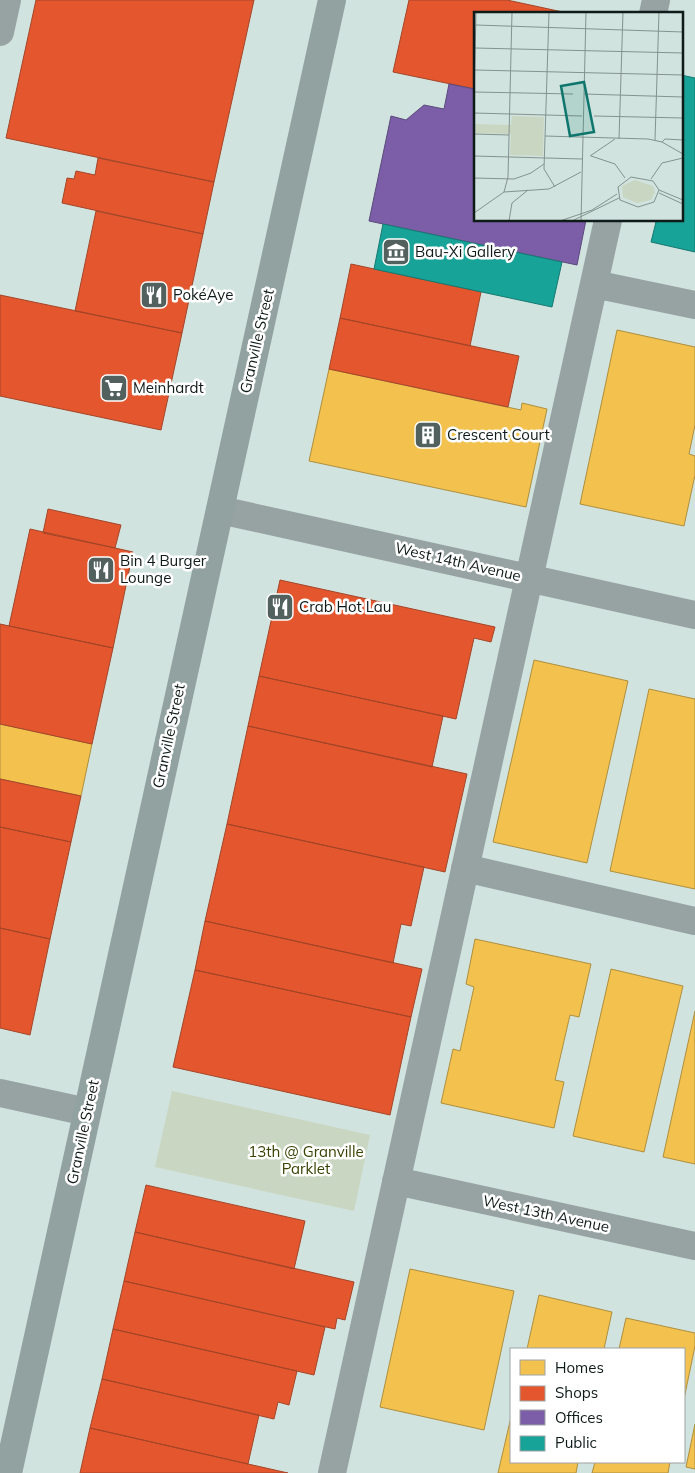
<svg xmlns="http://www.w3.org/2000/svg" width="695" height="1473" viewBox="0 0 695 1473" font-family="Mulish,sans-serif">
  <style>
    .green { fill: #c9d6c2 }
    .homes { fill: #f2c14e; stroke: #ae8f3e }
    .shops { fill: #e4572e; stroke: #a44528 }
    .offices { fill: #7b5ea7; stroke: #5b4a7c }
    .public { fill: #17a398; stroke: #157a72 }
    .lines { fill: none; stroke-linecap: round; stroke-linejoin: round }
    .minor { stroke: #97a3a2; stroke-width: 28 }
    .highway { stroke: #92a2a0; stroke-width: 28 }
    .labels { text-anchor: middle; stroke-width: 5; stroke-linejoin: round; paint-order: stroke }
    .poi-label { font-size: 15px; fill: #0f1b19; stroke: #fff; text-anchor: start }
    .street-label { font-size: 15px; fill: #0f1b19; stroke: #fff }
    .park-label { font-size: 15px; fill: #384202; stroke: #fff }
    .inset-road { fill: none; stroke: #83938f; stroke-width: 1 }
    .view { fill: #0f766e; fill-opacity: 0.15; stroke: #0f766e; stroke-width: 2.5 }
    .inset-edge { fill: none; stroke: #0f1b19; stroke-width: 2.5 }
  </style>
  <rect width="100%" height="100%" fill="#d1e3de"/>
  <!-- green -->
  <path class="green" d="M172,1091L370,1135L354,1211L155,1167Z"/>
  <!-- homes -->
  <path class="homes" d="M617,330L695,347V425L689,454L695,456V475L684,526L580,504Z
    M329,369L521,410L522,403L547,409L526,507L309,461Z
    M534,660L628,681L587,863L493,842Z
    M649,689L695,699V889L610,871Z
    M0,724L92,744L81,796L0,779Z
    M475,939L591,964L579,1017L570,1015L555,1080L564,1082L554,1128L441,1103L453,1049L460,1051L474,987L466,984Z
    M611,969L683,986L644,1152L573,1136Z
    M695,1011V1164L663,1157Z
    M410,1269L514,1291L484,1430L380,1407Z
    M539,1295L612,1312L604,1349H527Z
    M626,1318L695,1333V1346L684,1399V1349H619Z
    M511,1417V1462H578L576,1473H498Z
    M695,1424V1469L686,1467Z
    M595,1462H670L668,1473H592Z"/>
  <!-- shops -->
  <path class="shops" d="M36,0H254L214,182L6,138Z
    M409,0H507L572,14H475V89L393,72Z
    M98,158L214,182L203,234L62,203L67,178L74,179L76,171L95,175Z
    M96,211L203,234L182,333L75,311Z
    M351,264L481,292L470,346L340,318Z
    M0,295L182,333L161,430L0,396Z
    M340,318L519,356L508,407L329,369Z
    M48,509L121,525L115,548L43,533Z
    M30,529L133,552L113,648L9,626Z
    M280,580L495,627L491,642L474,638L456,719L259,676Z
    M0,624L113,648L92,744L0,724Z
    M259,676L443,716L432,767L248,726Z
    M248,726L467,774L445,872L227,824Z
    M0,779L81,796L71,842L0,827Z
    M227,824L424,867L411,926L401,924L393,963L205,921Z
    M0,827L71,842L50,939L0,928Z
    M205,921L422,969L411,1017L195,970Z
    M0,928L50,939L30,1035L0,1028Z
    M195,970L411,1017L390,1115L173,1067Z
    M146,1185L305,1221L294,1269L135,1232Z
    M135,1232L354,1282L345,1320L337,1318L335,1329L124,1281Z
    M124,1281L325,1327L314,1375L113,1329Z
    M113,1329L297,1371L289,1405L278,1402L274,1419L102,1379Z
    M102,1379L259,1415L248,1464L90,1428Z
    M90,1428L248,1464L288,1473H80Z"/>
  <!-- offices -->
  <path class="offices" d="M449,84L475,89V220H586L577,265L369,221L391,116L406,120L424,105L444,109Z"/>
  <!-- public -->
  <path class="public" d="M681,75L695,78V252L651,242L656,222L648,220H681Z
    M383,224L562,262L552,307L374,269Z"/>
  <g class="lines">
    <!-- minor -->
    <path class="minor" d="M653,14L656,0
      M0,32L7,0
      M594,284L695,305
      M220,510L695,615
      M465,868L695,921
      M0,1093L87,1112
      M396,1181L695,1246
      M332,1473L608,220"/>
    <!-- highway -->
    <path class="highway" d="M8,1473L332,0"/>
  </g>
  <!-- icons -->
  <defs>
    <g id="museum-square" transform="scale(1.4375)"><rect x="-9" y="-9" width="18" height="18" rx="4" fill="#53615e" stroke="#fff"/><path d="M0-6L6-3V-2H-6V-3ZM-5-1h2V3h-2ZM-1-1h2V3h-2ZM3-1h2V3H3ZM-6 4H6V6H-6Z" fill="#fff"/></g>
    <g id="restaurant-square" transform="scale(1.4375)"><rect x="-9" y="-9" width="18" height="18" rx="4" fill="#53615e" stroke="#fff"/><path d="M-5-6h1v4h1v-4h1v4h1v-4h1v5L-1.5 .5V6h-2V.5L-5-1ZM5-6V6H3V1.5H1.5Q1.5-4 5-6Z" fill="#fff"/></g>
    <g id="supermarket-square" transform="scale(1.4375)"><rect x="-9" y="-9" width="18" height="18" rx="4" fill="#53615e" stroke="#fff"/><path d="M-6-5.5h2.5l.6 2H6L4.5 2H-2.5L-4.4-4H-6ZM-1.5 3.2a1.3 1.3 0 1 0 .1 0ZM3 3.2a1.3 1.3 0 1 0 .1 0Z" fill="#fff"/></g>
    <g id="building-square" transform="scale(1.4375)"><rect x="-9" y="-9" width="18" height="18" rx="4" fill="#53615e" stroke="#fff"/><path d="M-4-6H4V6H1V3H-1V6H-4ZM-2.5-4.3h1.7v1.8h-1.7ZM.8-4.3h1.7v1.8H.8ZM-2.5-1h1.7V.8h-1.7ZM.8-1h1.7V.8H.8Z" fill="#fff"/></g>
  </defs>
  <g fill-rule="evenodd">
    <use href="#museum-square" x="396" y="252"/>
    <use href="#restaurant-square" x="154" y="295"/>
    <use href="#supermarket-square" x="114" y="388"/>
    <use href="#building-square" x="428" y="435"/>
    <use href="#restaurant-square" x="101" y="570"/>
    <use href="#restaurant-square" x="280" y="607"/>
  </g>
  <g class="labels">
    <!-- poi labels -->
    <g class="poi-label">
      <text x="415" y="257">Bau-Xi Gallery</text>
      <text x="173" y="300">PokéAye</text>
      <text x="133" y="393">Meinhardt</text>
      <text x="447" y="440">Crescent Court</text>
      <text x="120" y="566">Bin 4 Burger<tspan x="120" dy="17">Lounge</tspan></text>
      <text x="299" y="612">Crab Hot Lau</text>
    </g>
    <!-- street labels -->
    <g class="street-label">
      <text transform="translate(257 341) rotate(-77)" y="5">Granville Street</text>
      <text transform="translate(458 562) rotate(13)" y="5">West 14th Avenue</text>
      <text transform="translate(169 736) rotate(-78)" y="5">Granville Street</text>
      <text transform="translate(83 1132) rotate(-78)" y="5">Granville Street</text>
      <text transform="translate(546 1214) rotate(12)" y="5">West 13th Avenue</text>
    </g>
    <!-- park labels -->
    <g class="park-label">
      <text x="306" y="1157">13th @ Granville<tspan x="306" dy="17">Parklet</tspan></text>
    </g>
  </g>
  <!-- overview -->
  <g transform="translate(474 12)">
    <rect width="209" height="209" fill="#d1e3de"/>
    <path d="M38,104L70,105L69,144L36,143L37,122L1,121V112L37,113ZM161,168L179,174L181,180L177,188L163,191L149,185L148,174Z" fill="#c9d6c2"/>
    <path class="inset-road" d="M75,0L70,157L81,175M2,13L209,20M1,36L209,41M1,58L209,63M1,80L99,82M110,82L209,85M0,88L2,0M0,101L108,104M120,104L209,106M0,122L35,123M71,124L174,127L188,130L209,142M145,127L149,0M181,128L185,0M188,130L191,127L209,128M0,144L108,147M116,144L141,127M117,144L141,152L151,166M157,165L179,169L185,178L180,190L164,195L146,188L144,175ZM0,166L40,167L57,161L70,152M177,167L188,151L209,146M185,178L209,188M30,180L34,165L38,0M185,181L209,192M0,201L30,180L75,177L107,160M35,209L38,191L54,178M86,209L118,198L143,182M98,209L145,186M107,209L112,0"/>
    <path class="view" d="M110,70L120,120L96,124L87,74Z"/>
    <rect width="209" height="209" class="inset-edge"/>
  </g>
  <!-- legend -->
  <rect x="510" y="1348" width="175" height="115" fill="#ffffff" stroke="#9fa4a3"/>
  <rect x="520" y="1360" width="25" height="15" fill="#f2c14e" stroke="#9fa4a3"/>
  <text x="555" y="1373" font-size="15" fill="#0f1b19">Homes</text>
  <rect x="520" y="1386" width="25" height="15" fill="#e4572e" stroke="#9fa4a3"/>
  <text x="555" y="1398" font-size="15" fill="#0f1b19">Shops</text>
  <rect x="520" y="1410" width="25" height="15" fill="#7b5ea7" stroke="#9fa4a3"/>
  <text x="555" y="1423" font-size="15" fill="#0f1b19">Offices</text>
  <rect x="520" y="1436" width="25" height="15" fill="#17a398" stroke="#9fa4a3"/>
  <text x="555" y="1448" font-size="15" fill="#0f1b19">Public</text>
</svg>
